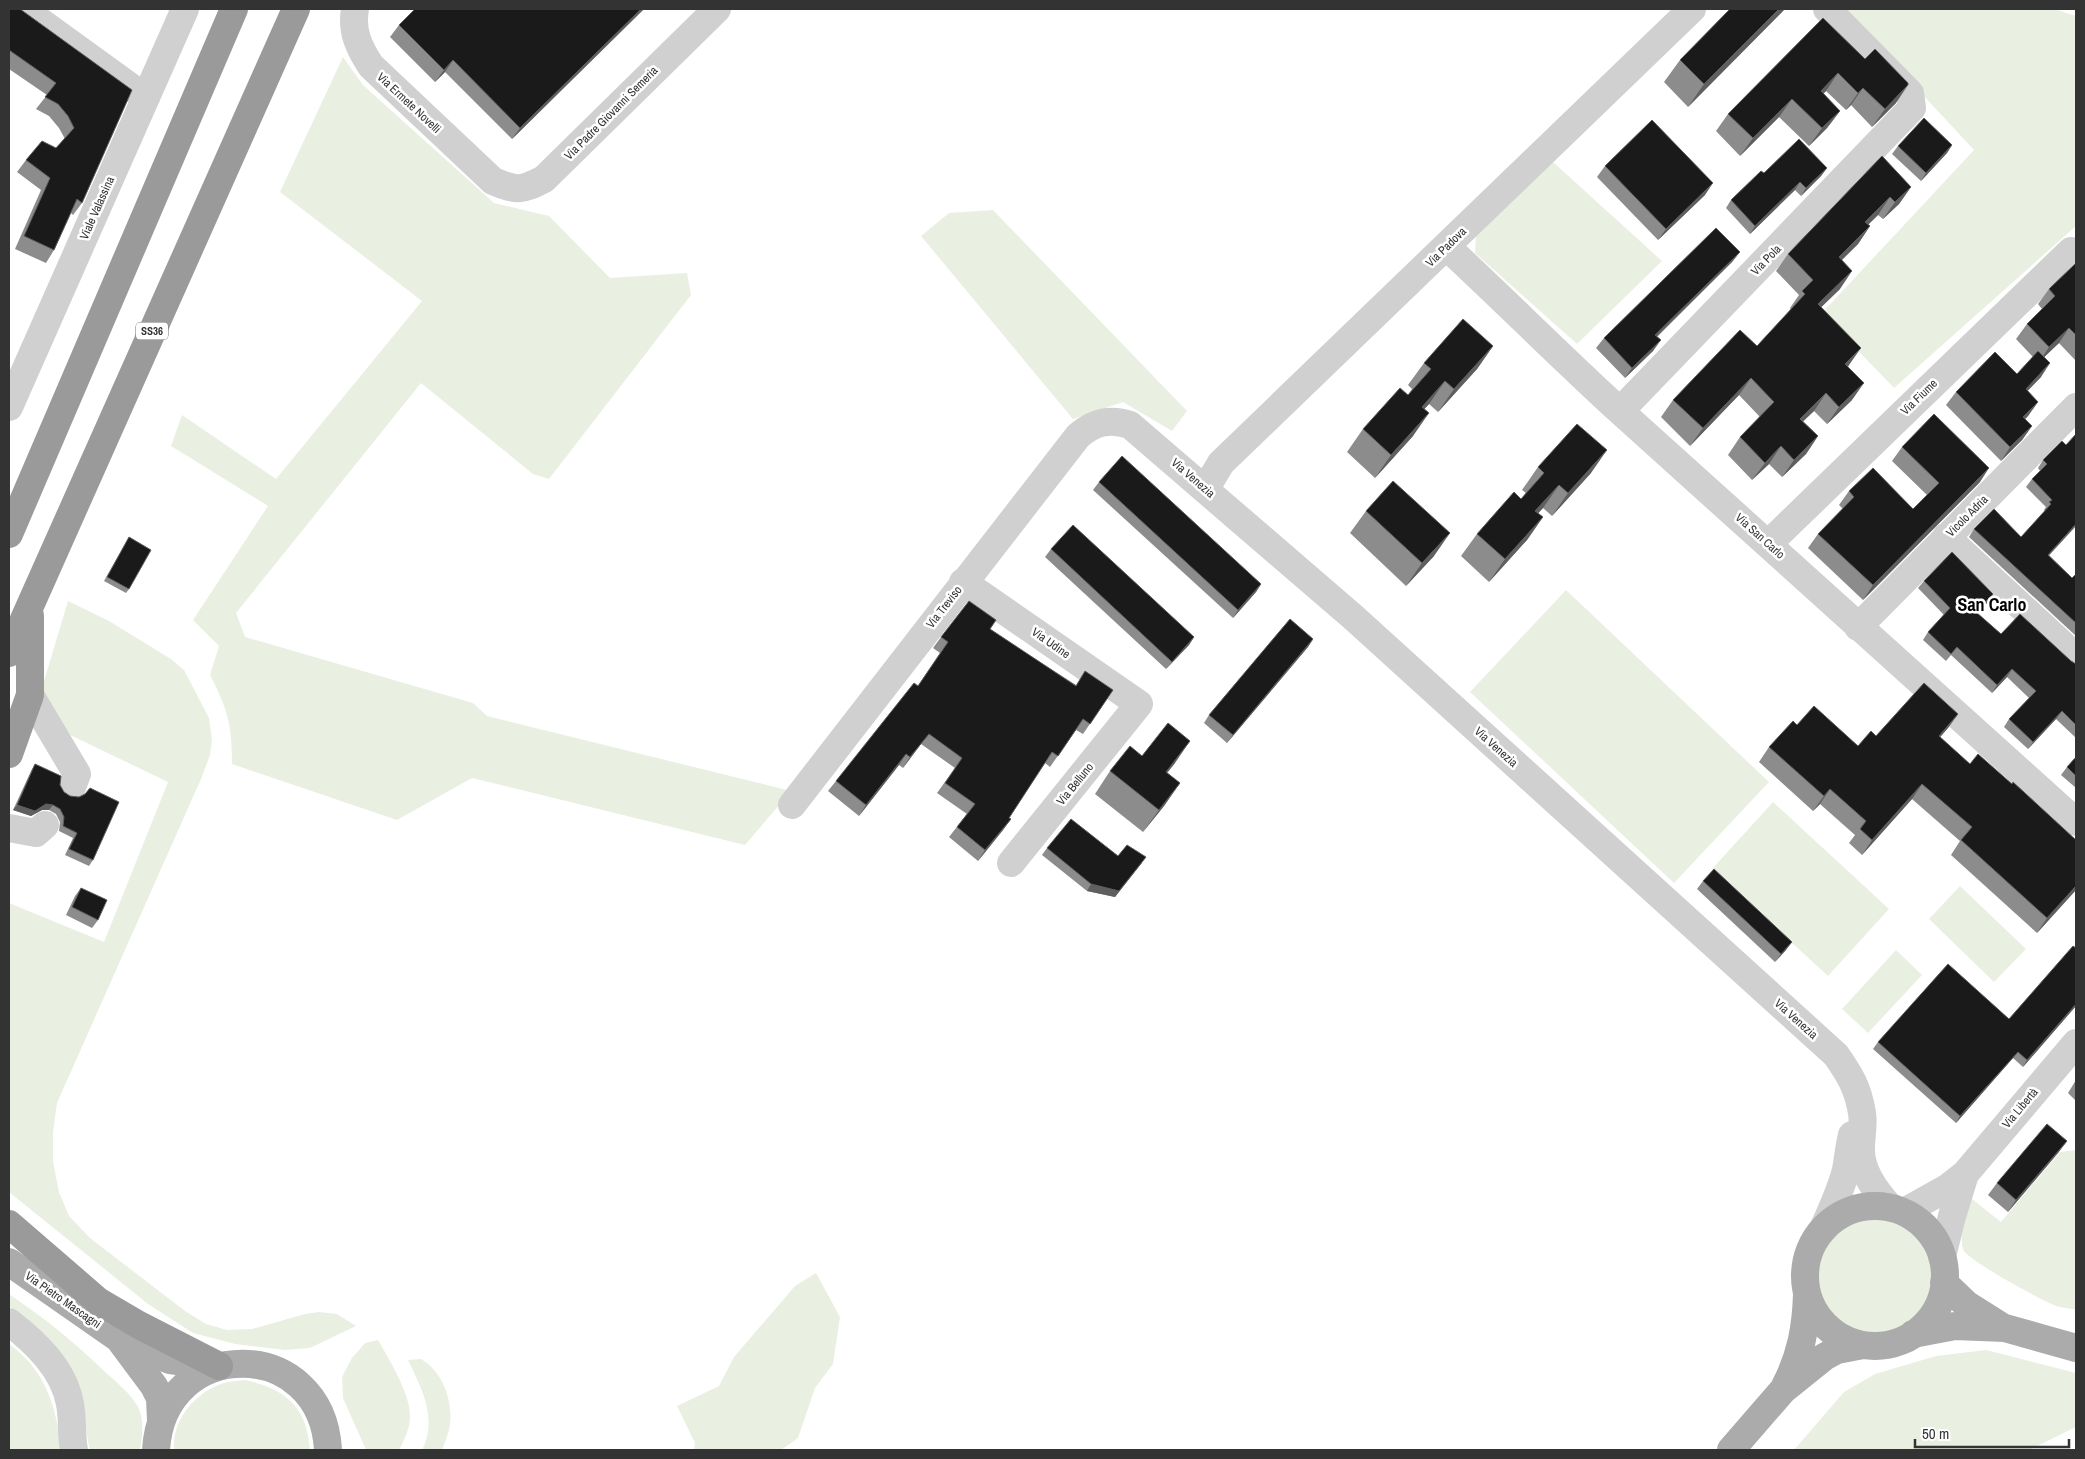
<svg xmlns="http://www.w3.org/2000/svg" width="2085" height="1459" viewBox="0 0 2085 1459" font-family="'Archivo Narrow',sans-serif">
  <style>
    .green { fill: #e9f0e1 }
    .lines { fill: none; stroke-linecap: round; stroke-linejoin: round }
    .minor { stroke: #d0d0d0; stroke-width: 28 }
    .major { stroke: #ababab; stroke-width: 28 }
    .highway { stroke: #9a9a9a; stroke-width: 28 }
    .wall { fill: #8c8c8c }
    .shaded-wall { fill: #5f5f5f }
    .building { fill: #1a1a1a; stroke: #5f5f5f }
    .labels { text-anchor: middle; stroke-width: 5; stroke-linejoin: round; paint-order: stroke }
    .shield { fill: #fff; stroke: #707070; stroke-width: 1 }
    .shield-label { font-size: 11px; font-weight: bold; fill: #333 }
    .street-label { font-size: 12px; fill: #333; stroke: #fff }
    .district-label { font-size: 18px; font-weight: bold; fill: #000; stroke: #fff }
  </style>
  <rect width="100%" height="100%" fill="#fff"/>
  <!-- green -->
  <path class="green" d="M1843,9H2054L2076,16V226L1894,388L1822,313L1974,150Z
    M343,57L363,85L494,203L549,216L610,278L687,273L691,295L549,479L533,474L421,383L236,613L245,637L473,703L487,716L791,791L745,845L472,778L397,820L232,764C232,725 228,710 210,675L219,646L193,620L268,506L171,446L182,415L276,479L422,301L280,192Z
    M1553,162L1662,261L1577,344L1475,253L1476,233Z
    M993,210L1187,411L1172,431L1123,402L1073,419L921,236L949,213Z
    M1566,590L1769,782L1674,883L1470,692Z
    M68,601L109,621L171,659L184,670L209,718L212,739L210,755L201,779L57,1103L53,1132V1161L59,1192L69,1216L90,1238L185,1311L206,1324L227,1330L252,1329L305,1314L319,1312L337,1314L356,1326L310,1348L285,1350L235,1344L193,1333L148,1304L9,1192V903L104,942L168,782L66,733L39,698Z
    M1773,802L1889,909L1828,976L1712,869Z
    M1960,886L2026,949L1994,982L1929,919Z
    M1896,950L1922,975L1868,1033L1842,1009Z
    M2076,1150V1310C2069,1308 2061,1308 2054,1305C2041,1300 1965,1259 1963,1249C1959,1233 1965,1211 1967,1195L2001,1222L2060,1152Z
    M1816 1277a59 59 0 1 1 118 0a59 59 0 1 1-118 0Z
    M816,1273L840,1317L833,1364L815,1388L798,1438L781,1450H694L695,1443L677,1406L719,1386L734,1357L795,1286Z
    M9,1294C44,1318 71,1339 102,1369C114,1380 128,1391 137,1405C145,1418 142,1436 140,1450H90C86,1434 85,1417 82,1401C74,1358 42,1330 9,1306Z
    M378,1340C389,1359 411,1395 410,1417C410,1429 404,1440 399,1450H366L343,1398L342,1377L352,1358L365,1343Z
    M9,1344C47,1372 55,1405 62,1450H9Z
    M1986,1350L2076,1373V1427L2029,1450H1794L1844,1392L1875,1374L1936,1356Z
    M421,1359C442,1371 453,1400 450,1424C449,1433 445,1442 442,1450H422C438,1419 422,1389 408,1360Z
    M245,1380C286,1389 307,1407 310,1450H174C172,1420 194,1394 221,1384C228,1381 237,1381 245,1380Z"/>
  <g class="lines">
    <!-- minor -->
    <path class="minor" d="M23,9L146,98
      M355,9C351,31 359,48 371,66L493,181C517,191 521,191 544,179L717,9
      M1447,247C1505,301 1562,358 1621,412C1772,550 1924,686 2076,822
      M9,407L185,9
      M1620,411L1912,108L1910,93L1827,9
      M1206,488L1221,463L1692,9
      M1946,537L2076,657
      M1768,544L2071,251L2076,256
      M963,582L1139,704L1011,863
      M1858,627L2076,407
      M30,695L77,774L72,787
      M792,805L1078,436C1094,422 1110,418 1130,425L1353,617L1836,1055C1850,1075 1858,1088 1862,1113C1864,1125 1861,1136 1861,1148C1860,1171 1876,1192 1891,1208
      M9,828L36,833L45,825
      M1904,1212L1947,1188L1965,1174L2076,1043
      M1824,1227C1832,1209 1841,1190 1846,1170C1848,1158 1849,1147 1852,1135
      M1942,1257L1952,1216L1965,1174
      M9,1322C35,1342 64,1369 70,1404C73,1419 71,1435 74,1450"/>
    <!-- major -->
    <path class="major" d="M1805 1276a70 70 0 1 1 140 0a70 70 0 1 1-140 0Z
      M9,1262L118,1338L170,1360L215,1366
      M1944,1283L1966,1304L2004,1328
      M1913,1334L1955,1326L2005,1328L2076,1348
      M119,1339L154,1386L160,1398L161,1420
      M1785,1386C1801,1356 1806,1327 1807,1294
      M156,1450C163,1335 322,1335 328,1450
      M1731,1450L1783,1390L1824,1357L1837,1350L1863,1345"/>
    <!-- highway -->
    <path class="highway" d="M9,534L234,9
      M9,653L296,9
      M9,754L30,695V616
      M9,1224L98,1301L139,1325L219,1366"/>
  </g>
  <!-- wall -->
  <path class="wall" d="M9,9L132,90L82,203L73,215L71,213L54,250L46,263L15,249L41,190L17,172L26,160L56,148L65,139L59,128L49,116L36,109L47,95L9,69Z
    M644,9L512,139L445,72L435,82L390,37L399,25Z
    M1783,11L1688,107L1664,82L1680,60Z
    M1823,18L1896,103L1872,127L1851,105L1846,110L1826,91L1823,94L1840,111L1827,128L1809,146L1779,117L1740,156L1716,131L1728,114Z
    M1952,145L1947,153L1921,181L1892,154L1898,146Z
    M1882,156L1911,187L1899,204L1883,219L1878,215L1868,225L1870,226L1858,244L1841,260L1840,289L1821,307L1849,365L1848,367L1852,400L1827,424L1814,411L1803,421L1818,436L1806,454L1782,477L1769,464L1752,480L1728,455L1740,437L1760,417L1739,395L1690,446L1661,417L1673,400L1757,346L1791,310L1790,308L1799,295L1776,271L1788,254Z
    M1605,166L1705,195L1658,240L1597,177Z
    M1827,168L1821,176L1801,196L1795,190L1750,234L1726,208L1731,200L1764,173Z
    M1740,252L1732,262L1657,337L1653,351L1625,378L1596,348L1604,338Z
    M2076,266V361L2059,343L2044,357L2041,377L2027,391L2038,402L2028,416L2025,419L2032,426L2022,440L2001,461L1946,405L1956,392L2017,374L2033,357L2016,339L2027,324L2042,309L2038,304L2049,289Z
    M1493,346L1477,369L1438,412L1429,404L1424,409L1413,436L1375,478L1347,452L1363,429L1408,395L1412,389L1408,385L1424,363Z
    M2062,441L2049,555L2072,578L2076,574V636L1969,537L1974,529L2021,537L2045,511L2044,510L2046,507L2026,487L2032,479L2040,471L2038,468L2043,460Z
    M1902,447L1980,482L1863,600L1808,548L1818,534L1843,509L1839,505L1849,491L1913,509L1927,495L1892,461Z
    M1538,467L1591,473L1552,516L1543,508L1538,513L1543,517L1527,540L1489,582L1461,556L1477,534L1521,499L1526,493L1522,490Z
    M1099,482L1261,584L1256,592L1233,618L1093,490Z
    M1366,511L1434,556L1406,586L1350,533Z
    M129,537V589L126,593L104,581Z
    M1051,549L1194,637L1189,645L1166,669L1045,557Z
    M1924,581L1993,594L1988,602L1977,613L2001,634L2076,664V738L2056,719L2028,749L2004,727L2009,719L2029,698L2007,677L1992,693L1951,655L1946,661L1923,640L1928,632L1944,615L1918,588Z
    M990,630L1076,685L1113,690L1083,734L1076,730L1050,767L1045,763L1009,818L1011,819L1003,830L978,861L949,837L967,814L937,793L955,768L921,744L903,768L899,765L859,816L828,791L836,781L918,686L940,653L933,648L941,637Z
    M1313,639L1308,647L1227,743L1204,723L1209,715Z
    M1958,714L1948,728L1940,737L2076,890L2037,933L1951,855L1960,841L1912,799L1862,855L1849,843L1855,835L1820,804L1813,811L1759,762L1769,747L1797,725L1858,746L1876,736Z
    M1142,756L1175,763L1167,773L1180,783L1164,806L1143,832L1095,794L1110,771Z
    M2076,757V788L2061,775L2067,767Z
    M35,764L60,785L93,860L89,866L65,855L73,838L59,831L60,822L56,814L49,810H42L31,816L13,810L32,769Z
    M1047,848L1118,856L1142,863L1115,897L1087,891L1042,855Z
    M1703,881L1786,950L1775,962L1697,889Z
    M81,888L98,920L92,928L66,915L75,896Z
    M2076,1006L2023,1067L2013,1058L1956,1123L1873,1049L1878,1042L2009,1019Z
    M2076,1080V1101L2068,1093Z
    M2067,1141L2058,1153L2008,1212L1988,1195L1997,1183Z"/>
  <!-- shaded-wall -->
  <path class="shaded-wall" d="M641,9H644L512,139L520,128Z
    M1779,9H1785L1688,107L1704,84Z
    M453,60L445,72L435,82L444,70Z
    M1838,73L1826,91L1808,108L1821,91Z
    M1908,85L1896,103L1872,127L1885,109Z
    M1863,88L1851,105L1846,110L1858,93Z
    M1792,99L1779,117L1740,156L1753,138Z
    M1840,111L1827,128L1809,146L1822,128Z
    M1952,145L1947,153L1921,181L1926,173Z
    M1827,168L1821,176L1801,196L1806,188Z
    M1800,182L1795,190L1750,234L1755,226Z
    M1713,183L1705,195L1658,240L1666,229Z
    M1911,187L1899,204L1883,219L1895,202Z
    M1890,197L1878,215L1853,239L1865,222Z
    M1870,226L1858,244L1827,275L1839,257Z
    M1740,252L1732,262L1648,345L1655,335Z
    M1852,271L1840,289L1806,322L1818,304Z
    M2069,328L2059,343L2039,362L2049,347Z
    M1661,340L1653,351L1625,378L1632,368Z
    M1493,346L1477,369L1438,412L1454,389Z
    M1861,348L1849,365L1833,381L1845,364Z
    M2050,363L2041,377L2016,403L2026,389Z
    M1751,378L1739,395L1690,446L1703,428Z
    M1445,381L1429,404L1406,429L1422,407Z
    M1864,383L1852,400L1827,424L1839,407Z
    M1826,393L1814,411L1788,436L1800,419Z
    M2038,402L2028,416L2013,431L2023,417Z
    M1429,413L1413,436L1375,478L1391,455Z
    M2032,426L2022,440L2001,461L2010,447Z
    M1818,436L1806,454L1782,477L1794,460Z
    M1781,446L1769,464L1752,480L1765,463Z
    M1607,450L1591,473L1552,516L1568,493Z
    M1989,468L1980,482L1863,600L1873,585Z
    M1559,485L1543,508L1520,533L1535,511Z
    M1543,517L1527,540L1489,582L1505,559Z
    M2076,524V526L2043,562L2048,555Z
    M1450,533L1434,556L1406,586L1422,563Z
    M1261,584L1256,592L1233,618L1238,610Z
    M1993,594L1988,602L1971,619L1976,612Z
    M1194,637L1189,645L1166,669L1172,662Z
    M1313,639L1308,647L1227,743L1233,735Z
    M2012,669L2007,677L1992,693L1997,685Z
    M2062,711L2056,719L2028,749L2033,742Z
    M1958,714L1948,728L1928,751L1939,736Z
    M929,734L921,744L903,768L910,757Z
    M1190,741L1175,763L1150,794L1166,772Z
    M906,754L899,765L859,816L866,805Z
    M1180,783L1164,806L1143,832L1159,810Z
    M1922,784L1912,799L1862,855L1872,840Z
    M1830,789L1820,804L1813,811L1824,796Z
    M46,804L53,805L49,810H42L31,816L13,810L17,805Z
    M1011,819L1003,830L978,861L985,850Z
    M1146,857L1115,897L1087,891L1091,884Z
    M2076,886V890L2037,933L2047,918Z
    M1792,942L1786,950L1775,962L1781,954Z
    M2076,1004V1006L2023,1067L2027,1060Z
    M2018,1052L2013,1058L1956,1123L1960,1116Z
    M2067,1141L2058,1153L2008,1212L2016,1200Z"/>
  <!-- building -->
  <path class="building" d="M9,9H20L132,90L82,203L77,199L54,250L24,236L50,178L26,160L42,141L56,148L74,128L68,116L58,104L45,97L56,83L9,50Z
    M415,9H641L520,128L453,60L444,70L399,25Z
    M1730,9H1779L1704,84L1680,60Z
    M1823,18L1865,59L1875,49L1908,83V85L1885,109L1863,88L1858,93L1838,73L1821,91L1840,111L1822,128L1792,99L1753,138L1728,114Z
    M1924,118L1952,145L1926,173L1898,146Z
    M1652,120L1713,183L1666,229L1605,166Z
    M1799,139L1827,168L1806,188L1800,182L1755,226L1731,200L1761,171L1764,173Z
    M1882,156L1911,187L1895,202L1890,197L1865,222L1870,226L1839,257L1852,271L1818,304L1861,348L1845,364L1864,383L1839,407L1826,393L1800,419L1818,436L1794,460L1781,446L1765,463L1740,437L1774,402L1751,378L1703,428L1673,400L1740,330L1757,346L1805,294L1802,291L1813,280L1788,254Z
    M1716,228L1740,252L1655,335L1661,340L1632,368L1604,338Z
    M2075,264L2076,266V335L2069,328L2049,347L2027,324L2055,296L2049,289Z
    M1463,319L1493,346L1454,389L1445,381L1422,407L1429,413L1391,455L1363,429L1400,388L1408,395L1431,369L1424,363Z
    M2038,351L2050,363L2026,389L2038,402L2023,417L2032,426L2010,447L1956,392L1995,352L2017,374Z
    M1934,414L1989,468L1873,585L1818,534L1854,497L1849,491L1873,468L1913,509L1939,483L1902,447Z
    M1577,424L1607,450L1568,493L1559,485L1535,511L1543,517L1505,559L1477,534L1514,492L1521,499L1544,473L1538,467Z
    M2076,434V524L2048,555L2072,578L2076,574V623L1974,529L1994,509L2021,537L2051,504L2049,502L2052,500L2032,479L2047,464L2043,460L2062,441L2066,445Z
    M1122,456L1261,584L1238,610L1099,482Z
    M1393,481L1450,533L1422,563L1366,511Z
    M1073,525L1194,637L1172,662L1051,549Z
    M129,537L151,550L129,589L107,577Z
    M1952,552L1993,594L1976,612L2001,634L2020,614L2071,661L2076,664V725L2062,711L2033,742L2009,719L2036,691L2012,669L1997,685L1957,647L1951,654L1928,632L1950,608L1924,581Z
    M969,601L996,620L990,629L1076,686L1085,671L1113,690L1090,724L1083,719L1058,756L1052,752L1009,818L1011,819L985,850L957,827L975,804L945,783L962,758L929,734L910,757L906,754L866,805L836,781L914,683L918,686L948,642L941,637Z
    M1290,619L1313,639L1233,735L1209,715Z
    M1924,683L1958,714L1939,736L1970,764L1978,754L2012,784L2013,782L2076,840V886L2047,918L1961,840L1972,827L1922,784L1872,840L1860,829L1866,821L1830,789L1824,796L1769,747L1793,721L1797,725L1814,706L1858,746L1871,731L1876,736Z
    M1168,723L1190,741L1166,772L1180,783L1159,810L1110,771L1130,746L1142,756Z
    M2076,757V776L2067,767Z
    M35,764L61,776L60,785L64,792L70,796L79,797L85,794L90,788L119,802L93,860L69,849L77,833L63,826L64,817L60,809L53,805L46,804L35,811L17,805Z
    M1071,819L1118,856L1127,845L1146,857L1119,891L1091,884L1047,848Z
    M1714,869L1792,942L1781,954L1703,881Z
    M81,888L107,900L98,920L72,907Z
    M2073,946L2076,948V1004L2027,1060L2018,1052L1960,1116L1878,1042L1948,964L2009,1019Z
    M2047,1124L2067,1141L2016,1200L1997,1183Z"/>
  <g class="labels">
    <!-- shield labels -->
    <rect class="shield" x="136" y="322.5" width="32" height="17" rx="4"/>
    <g class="shield-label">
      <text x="152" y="335">SS36</text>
    </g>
    <!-- street labels -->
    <g class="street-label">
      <text transform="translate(409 103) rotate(43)" y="4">Via Ermete Novelli</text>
      <text transform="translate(611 113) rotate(-45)" y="4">Via Padre Giovanni Semeria</text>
      <text transform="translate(97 208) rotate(-66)" y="4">Viale Valassina</text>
      <text transform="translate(1446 247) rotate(-44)" y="4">Via Padova</text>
      <text transform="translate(1766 260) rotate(-46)" y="4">Via Pola</text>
      <text transform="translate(1919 397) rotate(-44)" y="4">Via Fiume</text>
      <text transform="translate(1193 478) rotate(41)" y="4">Via Venezia</text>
      <text transform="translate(1967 516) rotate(-45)" y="4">Vicolo Adria</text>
      <text transform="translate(1760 536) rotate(42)" y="4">Via San Carlo</text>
      <text transform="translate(944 607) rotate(-52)" y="4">Via Treviso</text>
      <text transform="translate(1051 643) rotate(35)" y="4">Via Udine</text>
      <text transform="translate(1496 747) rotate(42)" y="4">Via Venezia</text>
      <text transform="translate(1075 784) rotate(-51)" y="4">Via Belluno</text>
      <text transform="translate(1796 1019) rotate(42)" y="4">Via Venezia</text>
      <text transform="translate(2020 1108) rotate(-50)" y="4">Via Libertà</text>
      <text transform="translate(63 1300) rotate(35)" y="4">Via Pietro Mascagni</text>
    </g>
    <!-- district labels -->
    <g class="district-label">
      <text x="1992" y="611">San Carlo</text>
    </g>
  </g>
  <!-- border -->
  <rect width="2085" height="1459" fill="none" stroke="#333333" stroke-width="20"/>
  <!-- scale -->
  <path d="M1915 1439v8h154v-8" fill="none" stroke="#333333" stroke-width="2.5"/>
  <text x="1922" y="1439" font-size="15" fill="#333333" stroke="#ffffff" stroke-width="4" paint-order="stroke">50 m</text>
</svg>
